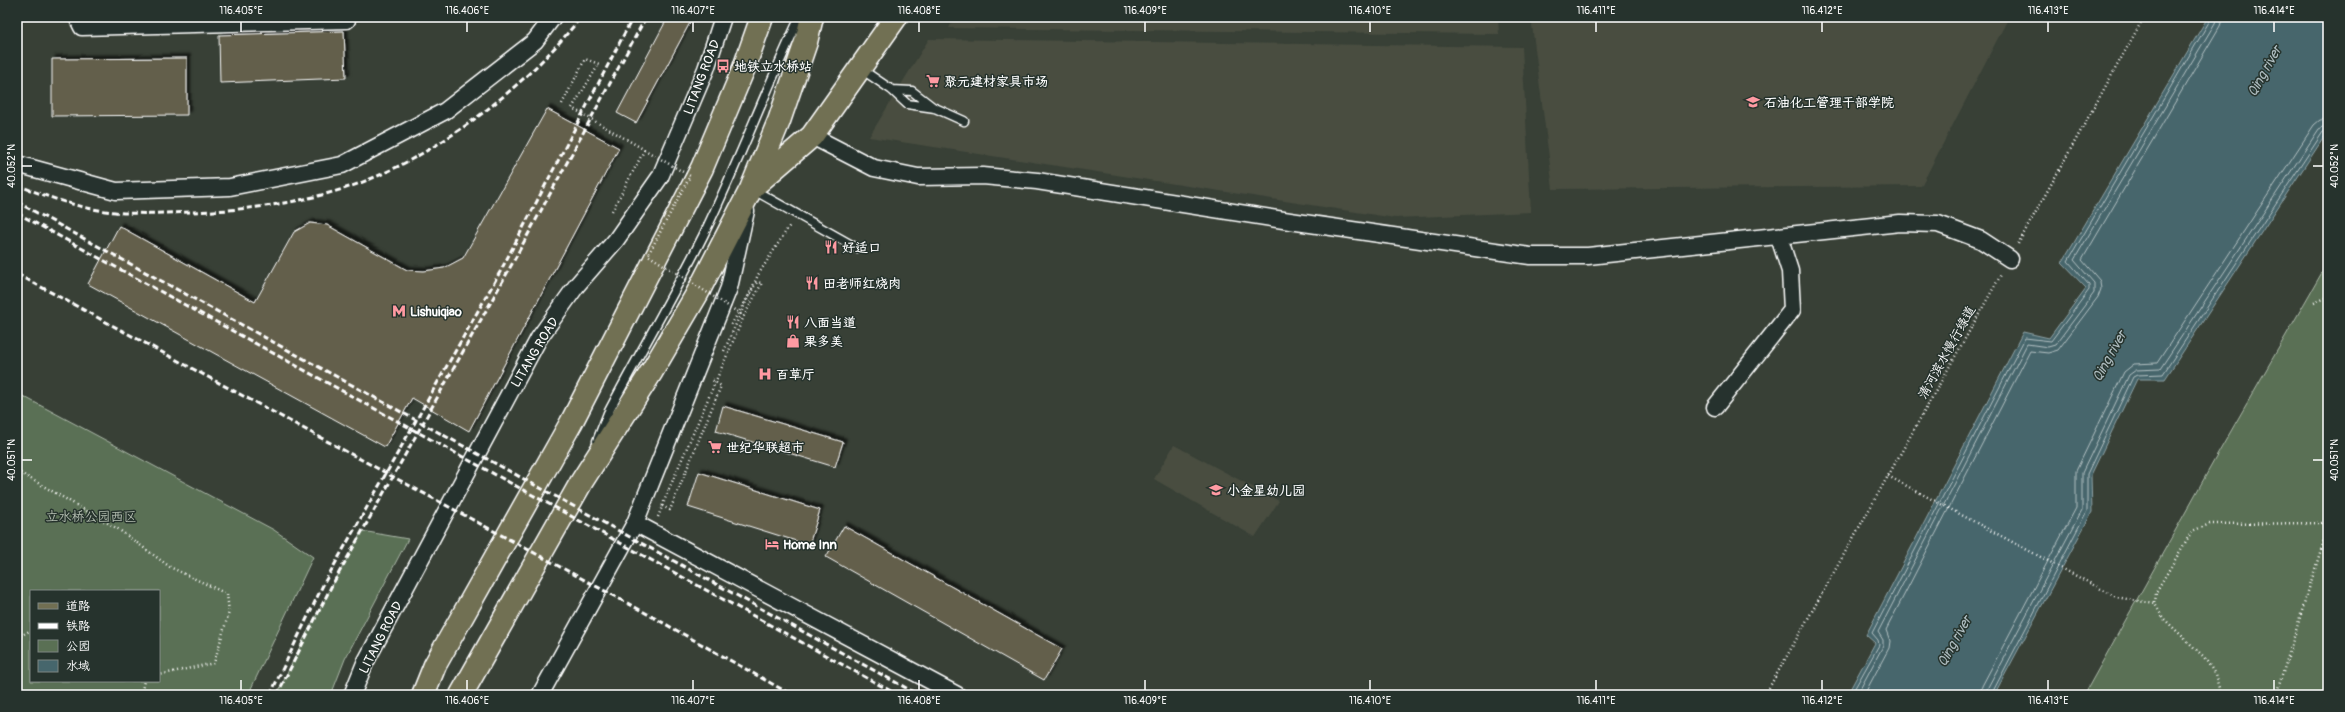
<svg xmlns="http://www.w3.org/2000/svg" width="2345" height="712" viewBox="0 0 2345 712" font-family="Pangolin,'LXGW WenKai TC',sans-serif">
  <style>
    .built { fill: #494d41 }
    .green { fill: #5a7054; stroke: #acb8aa; fill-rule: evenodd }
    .water { fill: #46666c; stroke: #90a3a7 }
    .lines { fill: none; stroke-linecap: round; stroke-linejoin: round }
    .shore { stroke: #b5c2c4; stroke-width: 1 }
    .building { fill: #635f4c; stroke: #fff; filter: url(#shadow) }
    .service-casing { stroke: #fff; stroke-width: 11 }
    .minor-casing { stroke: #fff; stroke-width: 19 }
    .primary-casing { stroke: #fff; stroke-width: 25 }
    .path { stroke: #fff; stroke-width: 2.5; stroke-dasharray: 1 3; stroke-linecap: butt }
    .service { stroke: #26332d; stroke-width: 8 }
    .minor { stroke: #26332d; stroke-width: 16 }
    .primary { stroke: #716f52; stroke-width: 22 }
    .rail { stroke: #fff; stroke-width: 3; stroke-dasharray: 6 3; stroke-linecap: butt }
    .path-bridge { stroke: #fff; stroke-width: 2.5; stroke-dasharray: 1 3; stroke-linecap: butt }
    .ticks { fill: none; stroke: #fff; stroke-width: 1.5 }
    .labels { text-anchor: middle; stroke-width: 3; stroke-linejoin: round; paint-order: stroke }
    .poi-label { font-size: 13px; font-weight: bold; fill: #fff; stroke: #26332d; text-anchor: start }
    .street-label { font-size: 13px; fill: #fff; stroke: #26332d }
    .park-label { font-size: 13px; fill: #b5bfb2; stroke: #26332d }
    .water-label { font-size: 14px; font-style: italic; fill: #acbabd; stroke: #26332d }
    .neatline { fill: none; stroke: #fff; stroke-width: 1.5 }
    .ticks-label { font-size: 10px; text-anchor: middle; fill: #fff }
  </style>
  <defs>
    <filter id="shadow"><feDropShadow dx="3.5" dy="-3.5" stdDeviation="1" flood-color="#0009"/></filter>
  </defs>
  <rect width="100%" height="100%" fill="#384036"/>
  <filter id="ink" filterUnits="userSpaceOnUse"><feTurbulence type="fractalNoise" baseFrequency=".025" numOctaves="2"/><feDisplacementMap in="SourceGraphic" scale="8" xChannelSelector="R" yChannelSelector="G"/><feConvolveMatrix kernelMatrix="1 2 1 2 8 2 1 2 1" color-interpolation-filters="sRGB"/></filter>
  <g filter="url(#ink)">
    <!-- built -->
    <path class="built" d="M955,17H1498L1499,34L949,28Z
      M1531,17H2009L1921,186L1553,189Z
      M929,39L1522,47L1531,212L1395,218L869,137Z
      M1174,445L1279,501L1255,537L1154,479Z"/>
    <!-- green -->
    <path class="green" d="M2328,262V695H2084L2215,459Z
      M17,393L274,530L313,557L248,695H17ZM31,591H159V681H31Z
      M362,531L408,539L345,659L331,695H277L303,640Z"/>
    <!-- water -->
    <path class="water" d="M2208,17H2328V131L2165,379H2137L2091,475L2092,512L1994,695H1847L1875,643L1866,635L2023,332L2049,338L2086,288L2062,263Z"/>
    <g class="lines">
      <!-- shore -->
      <path class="shore" d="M1851,695L1879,645L1878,640L1872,633L2025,338L2051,341L2089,290V285L2068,261L2212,17
        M1857,695L1883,646V640L1878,632L2027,344L2048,347L2055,345L2094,293V283L2074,260L2215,23L2217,17
        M1864,695L1889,648L1890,641L1886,630L2030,351L2048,353L2058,350L2098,297L2101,289L2100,281L2082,260L2220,26L2223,17
        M1980,695L1982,686L2076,508V471L2124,372L2134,364L2157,363L2314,125L2320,120L2328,119
        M1986,695L1987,689L2082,510V473L2129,375L2136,370L2160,369L2319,129L2328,125
        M1991,695L2087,511V474L2133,377L2137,375L2163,374L2323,132L2328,130"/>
    </g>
    <!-- building -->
    <path class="building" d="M668,17H693L636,123L617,113Z
      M344,31L346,78L220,83L219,35Z
      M187,58V115L52,116V59Z
      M547,109L619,148L469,431L412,398L385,447L88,284L119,226L255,302L294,232L310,223L327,225L407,270L424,271L444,268L463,258Z
      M723,406L843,442L835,467L716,431Z
      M699,472L820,510L809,545L688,507Z
      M844,526L1062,649L1044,680L826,557Z"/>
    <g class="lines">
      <!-- service casing -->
      <g class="service-casing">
        <path id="service" d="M861,69L892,90L907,104L935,108L964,121
          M892,90L912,91L934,108
          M752,189L857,248
          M597,441L608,413C639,354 673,296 703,236C738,164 766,89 800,17"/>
      </g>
      <!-- minor casing -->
      <g class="minor-casing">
        <path id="minor" d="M77,17L82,27L347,20L346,17
          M812,136L874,168L918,177L983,176L1037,181L1290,221L1530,256H1588L1900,223L1938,224L1981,240L2010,259
          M17,164L116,191L230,187L342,165L445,111L535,41L553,17
          M1715,407L1792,310L1790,271L1779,237
          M635,523L957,695
          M352,695L365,663L539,338L577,285L616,240L660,177L706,69L723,17
          M540,695L635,523L729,288L746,211"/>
      </g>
      <!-- primary casing -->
      <g class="primary-casing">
        <path id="primary" d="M755,185L812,136L896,17
          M423,695L435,665L571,423L702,168L744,68L762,17
          M461,695L582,481L652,371L697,294L751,189L779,121L806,42L812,17"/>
      </g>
      <!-- path -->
      <path class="path" d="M612,211L645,149
        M2018,244L2144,17
        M2314,303L2328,297
        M724,351L758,275L790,225
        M17,471L118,529L170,567L227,594L229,612L214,663L159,675
        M1888,476L2116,597L2155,604
        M662,506L670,510L721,386L712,380L713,378
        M658,517L669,489
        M17,638L31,630
        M141,695L144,681
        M1765,695L2002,273
        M2221,695L2215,674L2204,657L2163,618L2155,604L2156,592L2192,531L2210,524L2328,523
        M2276,695L2328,527"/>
      <!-- service -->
      <use href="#service" class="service"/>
      <!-- minor -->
      <use href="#minor" class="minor"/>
      <!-- primary -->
      <use href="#primary" class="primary"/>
      <!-- rail -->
      <path class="rail" d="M17,185C46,196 75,207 105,211C133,215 165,213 193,212C245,210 296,204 346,188C434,159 524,89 581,17
        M17,202L919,695
        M17,213L898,695
        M17,274L642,611L792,695
        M270,695L323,585L500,272L633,17
        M277,695L331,587L506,275L646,17"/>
      <!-- path-bridge -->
      <path class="path-bridge" d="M562,104L585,59L599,64L572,108L690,176L648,255L744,316
        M669,489L744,316L762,283L757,282L731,325"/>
    </g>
  </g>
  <!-- ticks -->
  <path class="ticks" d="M241,22V32M467,22V32M693,22V32M919,22V32M1145,22V32M1370,22V32M1596,22V32M1822,22V32M2048,22V32M2274,22V32M22,166H32M2313,166H2323M22,460H32M2313,460H2323M241,680V690M467,680V690M693,680V690M919,680V690M1145,680V690M1370,680V690M1596,680V690M1822,680V690M2048,680V690M2274,680V690"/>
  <!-- icons -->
  <defs>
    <g id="bus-bare" transform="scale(1.08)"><path d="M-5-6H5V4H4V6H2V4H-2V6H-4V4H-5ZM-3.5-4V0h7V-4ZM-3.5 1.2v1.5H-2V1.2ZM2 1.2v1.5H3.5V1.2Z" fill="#ff9aa2" stroke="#26332d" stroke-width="2.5" paint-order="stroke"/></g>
    <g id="supermarket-bare" transform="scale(1.08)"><path d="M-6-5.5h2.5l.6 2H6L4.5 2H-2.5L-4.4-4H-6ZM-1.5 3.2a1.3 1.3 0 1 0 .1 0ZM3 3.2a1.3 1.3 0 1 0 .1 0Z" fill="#ff9aa2" stroke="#26332d" stroke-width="2.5" paint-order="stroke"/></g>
    <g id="university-bare" transform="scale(1.08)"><path d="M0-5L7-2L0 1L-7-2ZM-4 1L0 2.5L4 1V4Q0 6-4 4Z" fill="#ff9aa2" stroke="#26332d" stroke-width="2.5" paint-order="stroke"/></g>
    <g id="restaurant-bare" transform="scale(1.08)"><path d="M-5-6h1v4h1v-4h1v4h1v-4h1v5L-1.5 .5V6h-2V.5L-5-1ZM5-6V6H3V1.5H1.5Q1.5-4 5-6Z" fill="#ff9aa2" stroke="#26332d" stroke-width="2.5" paint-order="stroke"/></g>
    <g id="metro-bare" transform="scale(1.08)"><path d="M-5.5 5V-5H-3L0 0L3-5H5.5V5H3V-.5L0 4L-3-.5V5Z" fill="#ff9aa2" stroke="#26332d" stroke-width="2.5" paint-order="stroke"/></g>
    <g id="shop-bare" transform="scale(1.08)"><path d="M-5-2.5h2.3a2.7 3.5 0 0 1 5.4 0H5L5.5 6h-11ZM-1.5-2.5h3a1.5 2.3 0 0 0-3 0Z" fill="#ff9aa2" stroke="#26332d" stroke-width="2.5" paint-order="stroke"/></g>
    <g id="hospital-bare" transform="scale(1.08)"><path d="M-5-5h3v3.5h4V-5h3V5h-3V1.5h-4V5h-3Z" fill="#ff9aa2" stroke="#26332d" stroke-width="2.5" paint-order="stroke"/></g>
    <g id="school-bare" transform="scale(1.08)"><path d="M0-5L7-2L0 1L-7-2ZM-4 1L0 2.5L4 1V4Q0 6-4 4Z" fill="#ff9aa2" stroke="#26332d" stroke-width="2.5" paint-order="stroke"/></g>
    <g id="hotel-bare" transform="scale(1.08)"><path d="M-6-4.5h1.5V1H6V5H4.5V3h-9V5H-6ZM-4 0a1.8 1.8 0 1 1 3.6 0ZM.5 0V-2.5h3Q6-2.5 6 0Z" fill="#ff9aa2" stroke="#26332d" stroke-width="2.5" paint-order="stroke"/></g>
  </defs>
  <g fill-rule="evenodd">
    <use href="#bus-bare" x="723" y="66"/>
    <use href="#supermarket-bare" x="933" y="81"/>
    <use href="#university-bare" x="1753" y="102"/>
    <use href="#restaurant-bare" x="831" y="247"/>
    <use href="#restaurant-bare" x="812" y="283"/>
    <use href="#metro-bare" x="399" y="311"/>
    <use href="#restaurant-bare" x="793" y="322"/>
    <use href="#shop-bare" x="793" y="341"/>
    <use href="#hospital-bare" x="765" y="374"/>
    <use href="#supermarket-bare" x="715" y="447"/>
    <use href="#school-bare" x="1216" y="490"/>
    <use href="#hotel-bare" x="772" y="544"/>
  </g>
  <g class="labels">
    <!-- poi labels -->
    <g class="poi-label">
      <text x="734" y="71">地铁立水桥站</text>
      <text x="944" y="86">聚元建材家具市场</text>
      <text x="1764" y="107">石油化工管理干部学院</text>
      <text x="842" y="252">好适口</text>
      <text x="823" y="288">田老师红烧肉</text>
      <text x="410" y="316">Lishuiqiao</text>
      <text x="804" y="327">八面当道</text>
      <text x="804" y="346">果多美</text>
      <text x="776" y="379">百草厅</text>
      <text x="726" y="452">世纪华联超市</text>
      <text x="1227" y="495">小金星幼儿园</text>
      <text x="783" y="549">Home Inn</text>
    </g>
    <!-- street labels -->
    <g class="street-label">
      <text transform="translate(701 77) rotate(-69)" y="5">LITANG ROAD</text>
      <text transform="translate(534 352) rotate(-59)" y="5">LITANG ROAD</text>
      <text transform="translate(1946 352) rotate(-61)" y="5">清河滨水慢行绿道</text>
      <text transform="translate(380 637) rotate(-63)" y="5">LITANG ROAD</text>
    </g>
    <!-- park labels -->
    <g class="park-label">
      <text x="91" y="521">立水桥公园西区</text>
    </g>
    <!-- water labels -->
    <g class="water-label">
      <text transform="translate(2264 71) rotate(-61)" y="5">Qing river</text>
      <text transform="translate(2109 356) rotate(-61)" y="5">Qing river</text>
      <text transform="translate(1954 641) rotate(-61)" y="5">Qing river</text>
    </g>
  </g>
  <!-- margin -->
  <rect width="2345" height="712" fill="none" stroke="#26332d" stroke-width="44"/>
  <!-- legend -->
  <rect x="30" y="590" width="130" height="92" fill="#26332d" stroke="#7d8581"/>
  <rect x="38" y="603" width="20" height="6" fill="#716f52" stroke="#7d8581"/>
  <text x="66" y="610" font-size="12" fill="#ffffff">道路</text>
  <rect x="38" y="623" width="20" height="6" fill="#ffffff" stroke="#7d8581"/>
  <text x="66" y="630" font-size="12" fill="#ffffff">铁路</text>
  <rect x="38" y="640" width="20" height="12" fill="#5a7054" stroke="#7d8581"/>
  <text x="66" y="650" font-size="12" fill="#ffffff">公园</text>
  <rect x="38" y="660" width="20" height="12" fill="#46666c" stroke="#7d8581"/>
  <text x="66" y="670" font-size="12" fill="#ffffff">水域</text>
  <rect x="22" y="22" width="2301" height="668" class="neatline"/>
  <g class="ticks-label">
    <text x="241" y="14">116.405°E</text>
    <text x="467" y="14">116.406°E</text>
    <text x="693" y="14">116.407°E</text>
    <text x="919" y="14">116.408°E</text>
    <text x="1145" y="14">116.409°E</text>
    <text x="1370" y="14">116.410°E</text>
    <text x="1596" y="14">116.411°E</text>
    <text x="1822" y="14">116.412°E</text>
    <text x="2048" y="14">116.413°E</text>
    <text x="2274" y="14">116.414°E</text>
    <text transform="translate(11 166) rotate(-90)" y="4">40.052°N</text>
    <text transform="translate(2334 166) rotate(-90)" y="4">40.052°N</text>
    <text transform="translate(11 460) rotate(-90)" y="4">40.051°N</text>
    <text transform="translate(2334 460) rotate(-90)" y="4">40.051°N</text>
    <text x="241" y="704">116.405°E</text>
    <text x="467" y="704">116.406°E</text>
    <text x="693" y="704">116.407°E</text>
    <text x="919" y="704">116.408°E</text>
    <text x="1145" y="704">116.409°E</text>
    <text x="1370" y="704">116.410°E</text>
    <text x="1596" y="704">116.411°E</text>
    <text x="1822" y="704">116.412°E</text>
    <text x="2048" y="704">116.413°E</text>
    <text x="2274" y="704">116.414°E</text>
  </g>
</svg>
